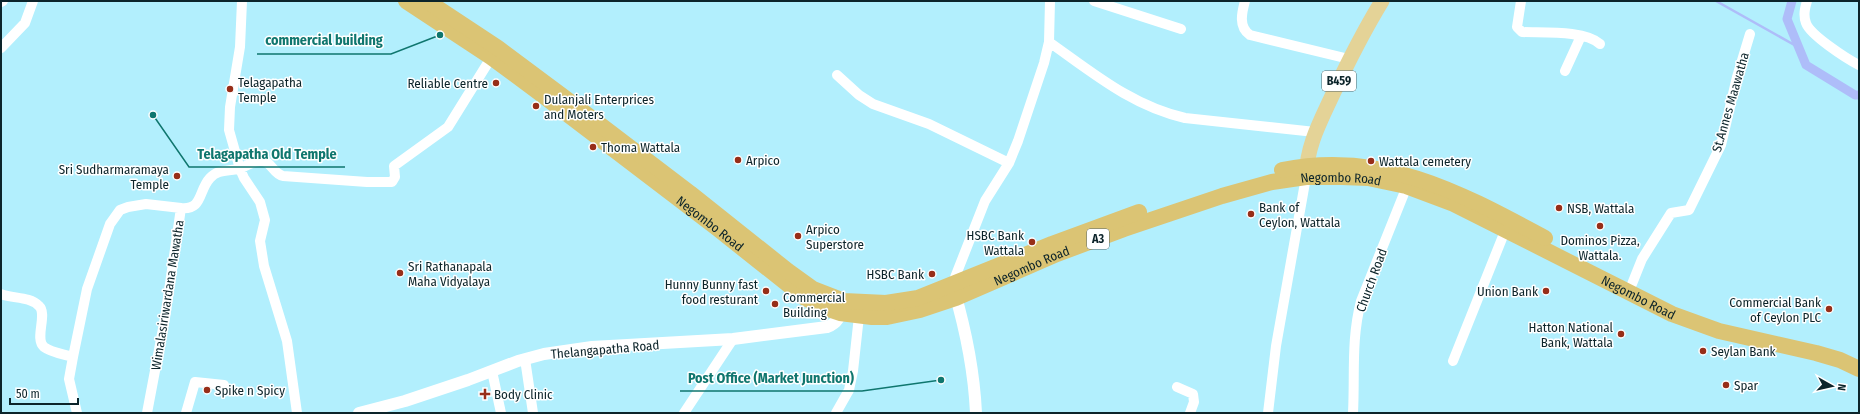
<svg xmlns="http://www.w3.org/2000/svg" width="1860" height="414" viewBox="0 0 1860 414" font-family="'Fira Sans Condensed',sans-serif">
  <style>
    .lines { fill: none; stroke-linecap: round; stroke-linejoin: round }
    .stream { stroke: #aebdf9; stroke-width: 2.5 }
    .canal { stroke: #aebdf9; stroke-width: 9 }
    .minor { stroke: #fff; stroke-width: 10 }
    .tertiary { stroke: #fff; stroke-width: 12 }
    .primary { stroke: #e4d397; stroke-width: 15 }
    .trunk { stroke: #dbc474; stroke-width: 16 }
    .poi-dot { fill: #972e18; stroke: #fff; stroke-width: 1.5 }
    .labels { text-anchor: middle; stroke-width: 3; stroke-linejoin: round; paint-order: stroke }
    .shield { fill: #fff; stroke: #55666a; stroke-width: 1 }
    .shield-label { font-size: 12px; font-weight: bold; fill: #0c242a }
    .poi-label { font-size: 13px; fill: #0c242a; stroke: #fff; text-anchor: start }
    .street-label { font-size: 13px; fill: #0c242a; stroke: #fff }
    .leader { fill: none; stroke: #0f766e; stroke-width: 1.5 }
    .callout-dot { fill: #0f766e; stroke: #fff; stroke-width: 1.5 }
    .callout-label { font-size: 14px; text-anchor: middle; font-weight: bold; fill: #0f766e; stroke: #fff; stroke-width: 3; stroke-linejoin: round; paint-order: stroke }
  </style>
  <rect width="100%" height="100%" fill="#b2effd"/>
  <g class="lines">
    <!-- stream -->
    <path class="stream" d="M1716,1L1798,47"/>
    <!-- canal -->
    <path class="canal" d="M1792,1L1787,19L1806,65L1855,95H1859"/>
    <!-- minor -->
    <path class="minor" d="M242,1L240,47L230,107L229,130L240,169L244,178L260,202L265,220L260,241L264,266L287,341L297,413
      M1094,1L1181,29
      M1245,1C1242,12 1238,27 1250,35L1349,59
      M1521,1L1517,27L1522,32C1543,33 1585,30 1600,44
      M1807,1C1805,8 1803,15 1806,23C1810,35 1847,59 1859,65
      M1,2L3,1
      M1049,42C1093,73 1132,106 1185,118L1315,132
      M1,48L25,23L33,1
      M1565,71L1581,36
      M837,75L859,95L873,104L929,124L1009,163
      M1632,284L1642,259L1671,213L1689,210L1721,145L1737,77L1750,34
      M952,285L985,201L1009,163L1018,141L1044,63L1049,42L1050,1
      M1,294C13,299 29,296 39,306C48,314 34,339 44,347C52,353 64,354 73,357
      M525,359L533,413
      M1453,361L1507,226
      M492,371L501,413
      M1177,387L1193,394L1194,402L1190,413
      M77,413L69,379L73,357L87,289L110,224L120,210L128,207L146,204L181,208
      M147,413L165,318L181,208C203,210 198,191 210,178C219,168 230,172 241,168C247,166 255,160 261,161C272,161 272,173 283,176L367,182H392L395,177L394,166L448,127L494,53
      M186,413L195,382L224,385
      M684,413L733,339
      M836,413L849,390L853,371L859,316
      M1268,413L1276,346L1306,177
      M1353,413C1355,373 1351,340 1361,301L1409,181"/>
    <!-- tertiary -->
    <path class="tertiary" d="M954,290C966,331 974,370 976,413
      M359,413L405,401L468,380L518,361L544,354L592,347L733,339L827,327C838,323 840,316 843,306"/>
    <!-- primary -->
    <path class="primary" d="M1306,177C1307,146 1319,124 1332,96C1347,64 1363,32 1382,1"/>
    <!-- trunk -->
    <g class="trunk">
      <path id="s1" d="M406,1L491,57L541,94L718,229L805,298L822,307L840,313L872,317H887L920,310L956,298L1057,254L1124,229L1222,196L1272,182L1306,177H1342L1368,178L1406,186L1454,204L1672,314L1719,331L1816,353L1840,360L1859,369"/>
      <path d="M427,1L498,48L565,98L690,193L788,271L813,289L844,301L886,303L918,298L1052,244L1139,212"/>
      <path d="M1282,170C1383,150 1459,192 1545,238"/>
    </g>
  </g>
  <!-- markers -->
  <g class="poi-dot">
    <circle cx="496" cy="83" r="4"/>
    <circle cx="230" cy="89" r="4"/>
    <circle cx="536" cy="106" r="4"/>
    <circle cx="593" cy="147" r="4"/>
    <circle cx="738" cy="160" r="4"/>
    <circle cx="1371" cy="161" r="4"/>
    <circle cx="177" cy="176" r="4"/>
    <circle cx="1559" cy="208" r="4"/>
    <circle cx="1251" cy="214" r="4"/>
    <circle cx="1600" cy="226" r="4"/>
    <circle cx="798" cy="236" r="4"/>
    <circle cx="1032" cy="242" r="4"/>
    <circle cx="400" cy="273" r="4"/>
    <circle cx="932" cy="274" r="4"/>
    <circle cx="766" cy="291" r="4"/>
    <circle cx="1546" cy="291" r="4"/>
    <circle cx="775" cy="304" r="4"/>
    <circle cx="1829" cy="309" r="4"/>
    <circle cx="1621" cy="334" r="4"/>
    <circle cx="1703" cy="351" r="4"/>
    <circle cx="1726" cy="385" r="4"/>
    <circle cx="207" cy="390" r="4"/>
    <path d="M483 388h4v4h4v4h-4v4h-4v-4h-4v-4h4z"/>
  </g>
  <g class="labels">
    <!-- shield labels -->
    <g class="shield">
      <rect x="1322" y="71" width="34" height="20" rx="3"/>
      <rect x="1087" y="229" width="22" height="20" rx="3"/>
    </g>
    <g class="shield-label">
      <text x="1339" y="85">B459</text>
      <text x="1098" y="243">A3</text>
    </g>
    <!-- poi labels -->
    <g class="poi-label">
      <text x="238" y="87">Telagapatha<tspan x="238" dy="15">Temple</tspan></text>
      <text x="488" y="88" text-anchor="end">Reliable Centre</text>
      <text x="544" y="104">Dulanjali Enterprices<tspan x="544" dy="15">and Moters</tspan></text>
      <text x="601" y="152">Thoma Wattala</text>
      <text x="746" y="165">Arpico</text>
      <text x="1379" y="166">Wattala cemetery</text>
      <text x="169" y="174" text-anchor="end">Sri Sudharmaramaya<tspan x="169" dy="15">Temple</tspan></text>
      <text x="1259" y="212">Bank of<tspan x="1259" dy="15">Ceylon, Wattala</tspan></text>
      <text x="1567" y="213">NSB, Wattala</text>
      <text x="806" y="234">Arpico<tspan x="806" dy="15">Superstore</tspan></text>
      <text x="1024" y="240" text-anchor="end">HSBC Bank<tspan x="1024" dy="15">Wattala</tspan></text>
      <text x="1600" y="245" text-anchor="middle">Dominos Pizza,<tspan x="1600" dy="15">Wattala.</tspan></text>
      <text x="408" y="271">Sri Rathanapala<tspan x="408" dy="15">Maha Vidyalaya</tspan></text>
      <text x="924" y="279" text-anchor="end">HSBC Bank</text>
      <text x="758" y="289" text-anchor="end">Hunny Bunny fast<tspan x="758" dy="15">food resturant</tspan></text>
      <text x="1538" y="296" text-anchor="end">Union Bank</text>
      <text x="783" y="302">Commercial<tspan x="783" dy="15">Building</tspan></text>
      <text x="1821" y="307" text-anchor="end">Commercial Bank<tspan x="1821" dy="15">of Ceylon PLC</tspan></text>
      <text x="1613" y="332" text-anchor="end">Hatton National<tspan x="1613" dy="15">Bank, Wattala</tspan></text>
      <text x="1711" y="356">Seylan Bank</text>
      <text x="1734" y="390">Spar</text>
      <text x="215" y="395">Spike n Spicy</text>
      <text x="494" y="399">Body Clinic</text>
    </g>
    <!-- street labels -->
    <g class="street-label">
      <text transform="translate(1730 102) rotate(-74)" y="5">St.Annes Maawatha</text>
      <text dy="5" stroke="none"><textPath href="#s1" startOffset="1061">Negombo Road</textPath></text>
      <text dy="5" stroke="none"><textPath href="#s1" startOffset="377">Negombo Road</textPath></text>
      <text dy="5" stroke="none"><textPath href="#s1" startOffset="737">Negombo Road</textPath></text>
      <text transform="translate(1371 280) rotate(-70)" y="5">Church Road</text>
      <text transform="translate(167 295) rotate(-81)" y="5">Wimalasiriwardana Mawatha</text>
      <text dy="5" stroke="none"><textPath href="#s1" startOffset="1385">Negombo Road</textPath></text>
      <text transform="translate(605 349) rotate(-5)" y="5">Thelangapatha Road</text>
    </g>
  </g>
  <!-- callouts -->
  <path class="leader" d="M440 35L391 54H257M153 115L189 167H345M941 380L862 391H680"/>
  <g class="callout-dot">
    <circle cx="440" cy="35" r="4"/>
    <circle cx="153" cy="115" r="4"/>
    <circle cx="941" cy="380" r="4"/>
  </g>
  <g class="callout-label">
    <text x="324" y="45">commercial building</text>
    <text x="267" y="159">Telagapatha Old Temple</text>
    <text x="771" y="383">Post Office (Market Junction)</text>
  </g>
  <!-- border -->
  <rect width="1860" height="414" fill="none" stroke="#0c242a" stroke-width="4"/>
  <!-- north arrow -->
  <g transform="translate(1832 386) rotate(98)" stroke="#ffffff" stroke-width="3" paint-order="stroke">
  <path d="M0-3L7 15L0 10L-7 15Z" fill="#0c242a"/>
  <text y="-6" font-size="11" font-weight="bold" text-anchor="middle" fill="#0c242a">N</text>
  </g>
  <!-- scale -->
  <path d="M10 398v6h68v-6" fill="none" stroke="#0c242a" stroke-width="2"/>
  <text x="16" y="398" font-size="12" fill="#0c242a" stroke="#ffffff" stroke-width="3" paint-order="stroke">50 m</text>
</svg>
